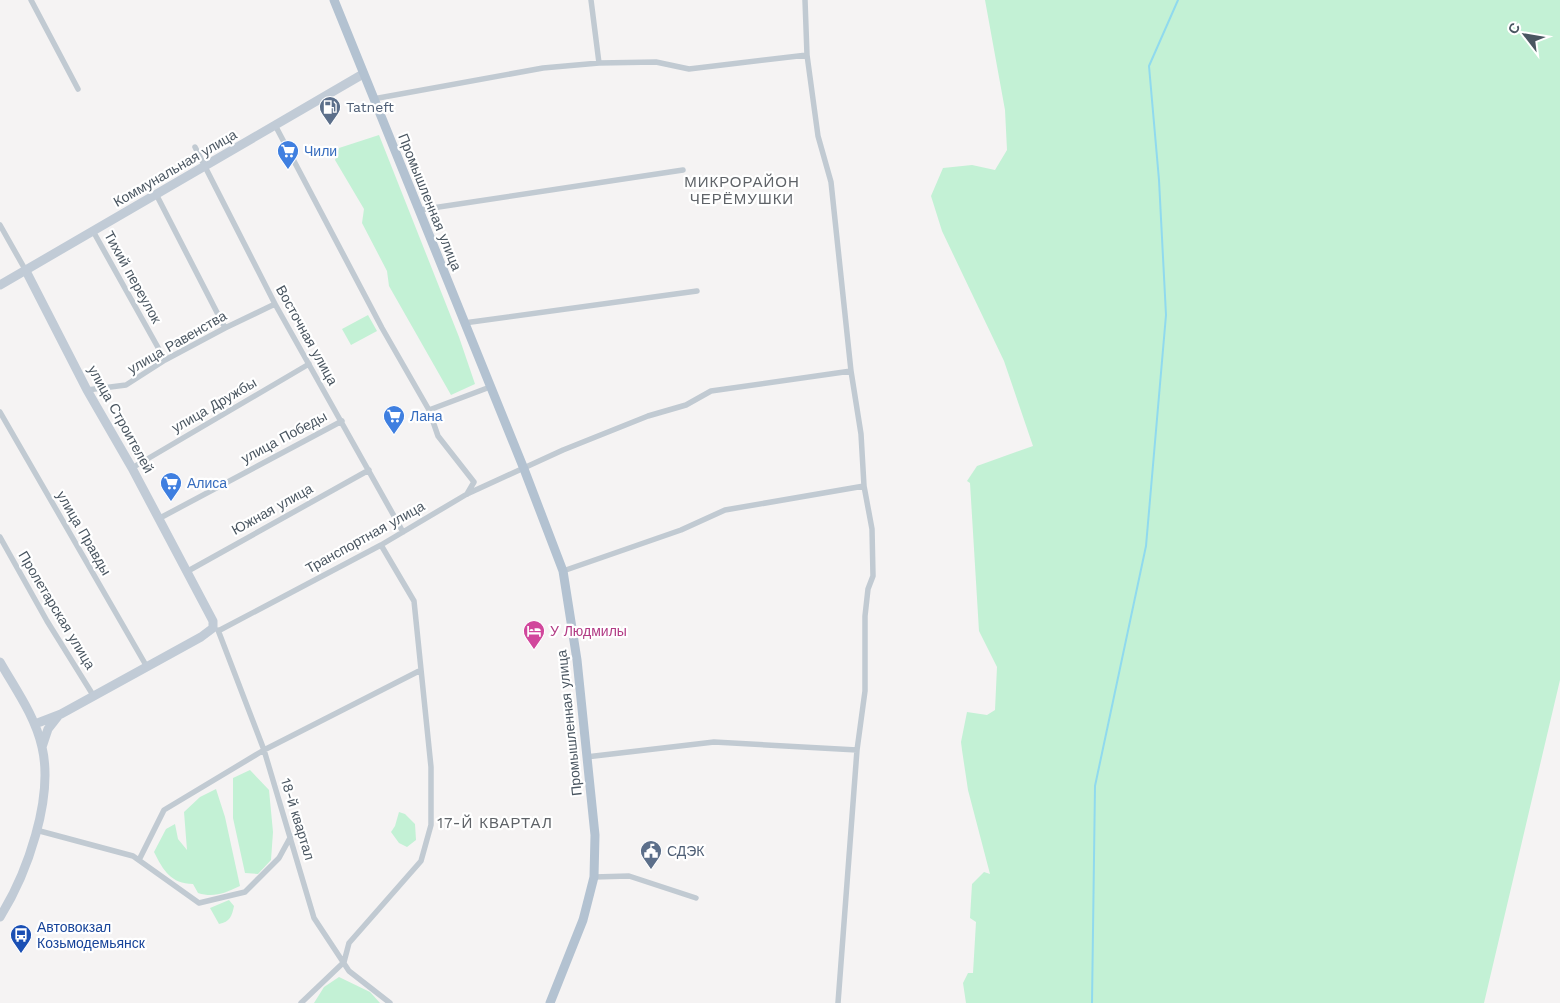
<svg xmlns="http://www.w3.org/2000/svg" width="1560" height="1003" viewBox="0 0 1560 1003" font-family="'Work Sans',sans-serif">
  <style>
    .green { fill: #c3f1d5 }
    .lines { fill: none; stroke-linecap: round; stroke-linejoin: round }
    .stream { stroke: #90daee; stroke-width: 2 }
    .street { stroke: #c1cad2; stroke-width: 5.5 }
    .secondary { stroke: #c1cbd6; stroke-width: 9 }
    .primary { stroke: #b3c2d1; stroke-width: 9 }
    .labels { text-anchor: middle; stroke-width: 4.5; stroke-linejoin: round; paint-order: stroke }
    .service-label { font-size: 14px; fill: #4e5e75; stroke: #fff; text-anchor: start }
    .shop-label { font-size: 14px; fill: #366cbe; stroke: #fff; text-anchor: start }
    .street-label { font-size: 14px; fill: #4a5661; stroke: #fff }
    .hotel-label { font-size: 14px; fill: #b23c85; stroke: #fff; text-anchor: start }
    .transit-label { font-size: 14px; fill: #164399; stroke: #fff; text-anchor: start }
    .neighbourhood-label { font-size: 15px; letter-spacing: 1px; fill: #5f6368; stroke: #fff }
  </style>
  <rect width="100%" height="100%" fill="#f5f3f3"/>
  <!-- green -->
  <path class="green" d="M985,0H1560V680L1484,1003H966L963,983L968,973H973L976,922L970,918L972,884L984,872L990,874L968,790L962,750L961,742L967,712L987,715L995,710L997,667L979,631L970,483L967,481L977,466L1033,446L1004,361L942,231L931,196L943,168L972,165L995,170L1007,150L1005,110Z
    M379,135L459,337L475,384L451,395L389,286L387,271L362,223L364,209L335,160L339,148Z
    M368,315L377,331L351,345L342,329Z
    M250,770L269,790L273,832L271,860L258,874L245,873L233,818V778Z
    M216,789L225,817L240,886C225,893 214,898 198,893L193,884C171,884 163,870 154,852L166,829L175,824L178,839L187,850L184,812L200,797Z
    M399,812L405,814L415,824L416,840L407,847L399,843L391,832L395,826Z
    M229,900L234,906C232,916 230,922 219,924L210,908Z
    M339,977L370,992L380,1003H314L324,987Z"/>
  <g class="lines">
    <!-- stream -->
    <path class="stream" d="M1092,1003L1095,786L1146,546L1166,315L1159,180L1149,66L1178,0"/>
    <!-- street -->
    <path class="street" d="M31,0L78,89
      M591,0L599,63
      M805,0L807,55L818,136L831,182L851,371L861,434L864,486L872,529L873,576L868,589L865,616V691L857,750L838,1003
      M373,99L543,68L599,63L656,62L689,69L807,55
      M275,125L382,328L429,410L438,436L474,482L467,494
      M195,147L275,304L403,532
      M156,194L225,328
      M419,210L683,170
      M0,225L26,271
      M93,231L165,360
      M464,323L697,291
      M87,390L126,385L165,360L225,328L275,304
      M429,410L490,387
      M0,412L147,667
      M132,468L309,364
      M160,518L342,421
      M0,537L47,621L93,695
      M188,571L369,470
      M563,571L681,530L725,510L864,486
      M218,630L264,750L314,918L349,971L390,1003
      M220,630L381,545L467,494L563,450L648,416L686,405L711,391L851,371
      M586,757L714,742L857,750
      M36,830L133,856L199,903L245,892L279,858L291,836
      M139,860L164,810L264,750L421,670
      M594,877L629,876L696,898
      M344,962L349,943L421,861L431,825V767L414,601L381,545
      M301,1003L344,962"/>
    <!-- secondary -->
    <path class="secondary" d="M26,271L87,390L132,468L213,621V628L201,637L61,714L35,724
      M0,285L363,74
      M0,662C16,690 35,716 42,747C54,798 27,874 0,917
      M42,747L48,729L59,715"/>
    <!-- primary -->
    <path class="primary" d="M334,0L524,469L563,571L577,660L595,835L594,877L583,920L550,1003"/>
  </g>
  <!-- icons -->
  <defs>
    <g id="fuel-pin" transform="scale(1.125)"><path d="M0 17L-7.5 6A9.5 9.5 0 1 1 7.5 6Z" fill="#5c6f8a" stroke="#fff"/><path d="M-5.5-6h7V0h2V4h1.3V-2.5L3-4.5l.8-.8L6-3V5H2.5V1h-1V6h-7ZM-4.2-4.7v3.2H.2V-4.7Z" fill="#fff"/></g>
    <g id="supermarket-pin" transform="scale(1.125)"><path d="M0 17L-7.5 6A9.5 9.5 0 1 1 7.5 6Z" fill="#3f7fe0" stroke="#fff"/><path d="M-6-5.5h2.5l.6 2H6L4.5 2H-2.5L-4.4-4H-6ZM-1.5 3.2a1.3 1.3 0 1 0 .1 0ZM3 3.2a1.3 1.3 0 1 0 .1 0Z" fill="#fff"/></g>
    <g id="hotel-pin" transform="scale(1.125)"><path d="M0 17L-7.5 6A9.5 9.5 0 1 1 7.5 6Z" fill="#d1479c" stroke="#fff"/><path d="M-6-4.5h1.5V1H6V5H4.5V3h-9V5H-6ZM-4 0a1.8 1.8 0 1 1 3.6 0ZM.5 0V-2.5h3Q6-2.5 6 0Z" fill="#fff"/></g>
    <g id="civic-pin" transform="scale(1.125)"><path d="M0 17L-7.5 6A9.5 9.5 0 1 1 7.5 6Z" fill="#5c6f8a" stroke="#fff"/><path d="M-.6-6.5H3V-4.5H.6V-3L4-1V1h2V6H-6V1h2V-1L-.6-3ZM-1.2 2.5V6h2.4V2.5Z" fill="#fff"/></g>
    <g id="bus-pin" transform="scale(1.125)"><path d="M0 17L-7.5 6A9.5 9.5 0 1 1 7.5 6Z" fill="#1a4fb4" stroke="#fff"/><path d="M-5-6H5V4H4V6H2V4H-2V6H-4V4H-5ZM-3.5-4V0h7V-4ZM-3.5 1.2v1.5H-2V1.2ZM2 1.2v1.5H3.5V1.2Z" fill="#fff"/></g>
  </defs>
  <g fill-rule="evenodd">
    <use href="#fuel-pin" x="330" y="107"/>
    <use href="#supermarket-pin" x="288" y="151"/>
    <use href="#supermarket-pin" x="394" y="416"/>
    <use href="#supermarket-pin" x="171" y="483"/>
    <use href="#hotel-pin" x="534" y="631"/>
    <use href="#civic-pin" x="651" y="851"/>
    <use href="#bus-pin" x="21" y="935"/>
  </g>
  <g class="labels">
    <!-- service labels -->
    <g class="service-label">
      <text x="346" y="112">Tatneft</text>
      <text x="667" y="856">СДЭК</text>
    </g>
    <!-- shop labels -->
    <g class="shop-label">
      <text x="304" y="156">Чили</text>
      <text x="410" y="421">Лана</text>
      <text x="187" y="488">Алиса</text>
    </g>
    <!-- street labels -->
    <g class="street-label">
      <text transform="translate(175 168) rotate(-30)" y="5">Коммунальная улица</text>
      <text transform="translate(430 202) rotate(68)" y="5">Промышленная улица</text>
      <text transform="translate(133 277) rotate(61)" y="5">Тихий переулок</text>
      <text transform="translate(307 335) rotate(61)" y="5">Восточная улица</text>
      <text transform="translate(177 342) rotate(-30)" y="5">улица Равенства</text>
      <text transform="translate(214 405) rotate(-30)" y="5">улица Дружбы</text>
      <text transform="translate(121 419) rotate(61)" y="5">улица Строителей</text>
      <text transform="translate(284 437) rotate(-28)" y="5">улица Победы</text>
      <text transform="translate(272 509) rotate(-29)" y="5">Южная улица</text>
      <text transform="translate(84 533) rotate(60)" y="5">улица Правды</text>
      <text transform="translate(365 537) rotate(-29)" y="5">Транспортная улица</text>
      <text transform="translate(57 610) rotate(59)" y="5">Пролетарская улица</text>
      <text transform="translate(569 723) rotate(-96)" y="5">Промышленная улица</text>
      <text transform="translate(298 819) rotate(73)" y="5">18-й квартал</text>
    </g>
    <!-- hotel labels -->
    <g class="hotel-label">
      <text x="550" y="636">У Людмилы</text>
    </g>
    <!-- transit labels -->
    <g class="transit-label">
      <text x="37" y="932">Автовокзал<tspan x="37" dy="16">Козьмодемьянск</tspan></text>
    </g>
    <!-- neighbourhood labels -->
    <g class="neighbourhood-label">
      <text x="742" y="187">МИКРОРАЙОН<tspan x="742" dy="17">ЧЕРЁМУШКИ</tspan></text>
      <text x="495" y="828">17-Й КВАРТАЛ</text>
    </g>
  </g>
  <!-- north arrow -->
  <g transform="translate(1525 35) rotate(301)" stroke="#ffffff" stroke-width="4" paint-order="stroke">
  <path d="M0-4L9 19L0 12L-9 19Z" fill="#4a5661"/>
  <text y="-8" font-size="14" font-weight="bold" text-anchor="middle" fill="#4a5661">С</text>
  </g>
</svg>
